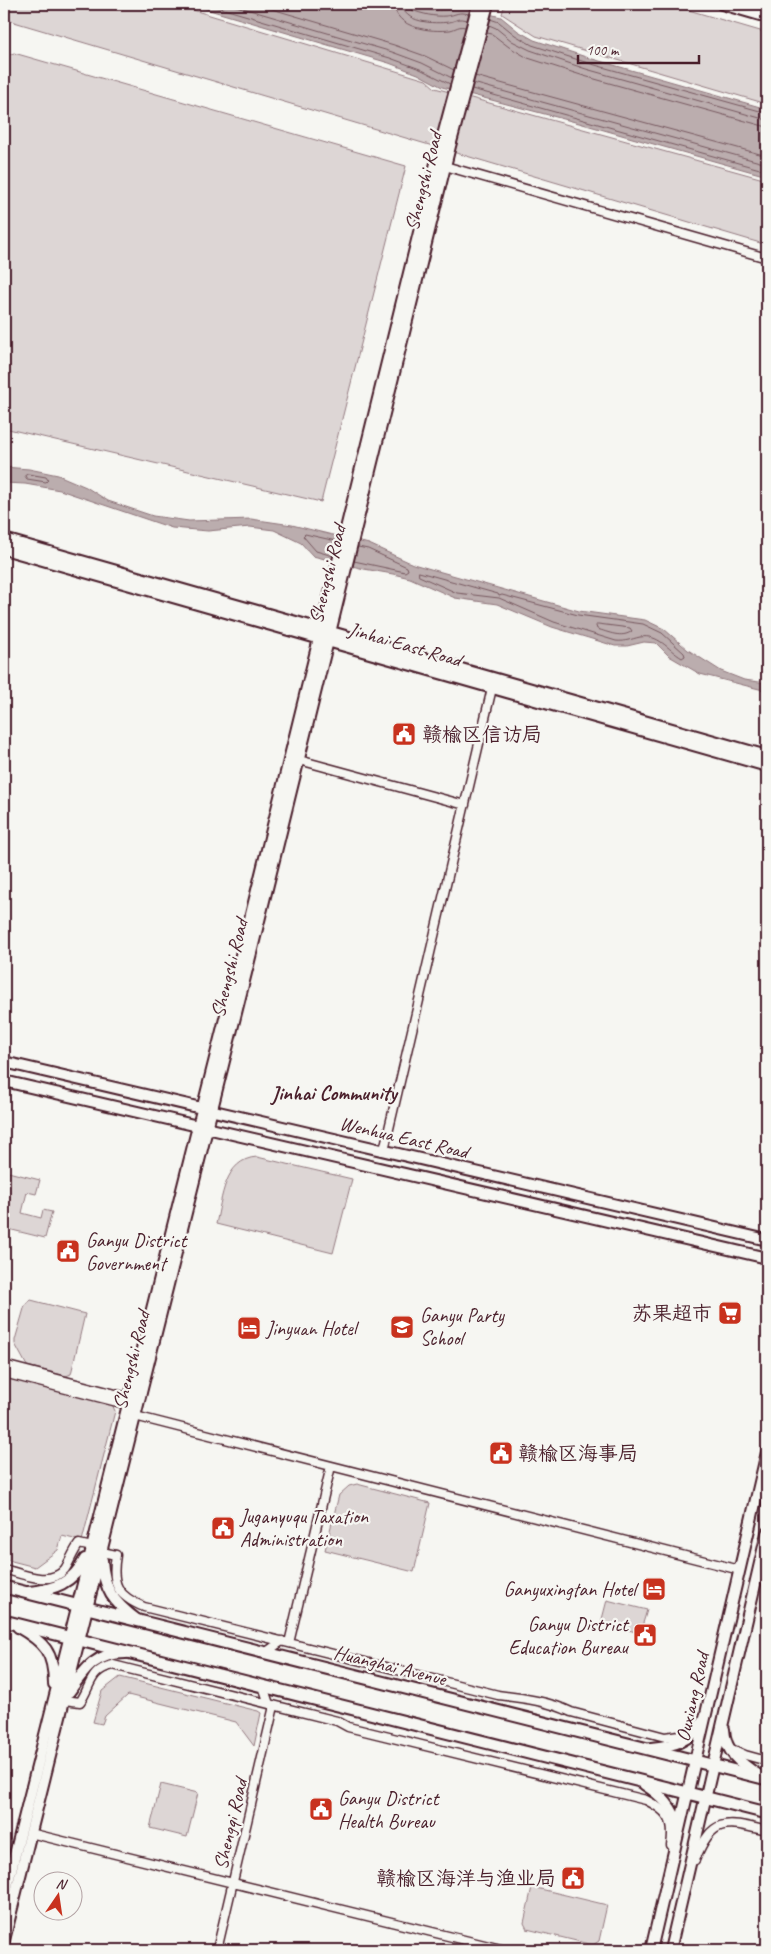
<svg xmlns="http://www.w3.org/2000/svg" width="771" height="1954" viewBox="0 0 771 1954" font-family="Caveat,'LXGW WenKai TC',sans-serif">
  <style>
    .green { fill: #ddd6d5; stroke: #947a80 }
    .water { fill: #bbadae; stroke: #8e747a }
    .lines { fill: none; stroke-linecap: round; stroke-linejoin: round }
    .shore { stroke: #77585f; stroke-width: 1 }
    .street-casing { stroke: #4a1f2b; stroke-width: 11 }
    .secondary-casing { stroke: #4a1f2b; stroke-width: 14 }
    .primary-casing { stroke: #4a1f2b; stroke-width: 15 }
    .street { stroke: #f6f6f2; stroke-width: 8 }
    .secondary { stroke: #f6f6f2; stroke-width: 10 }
    .primary { stroke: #f6f6f2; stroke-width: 11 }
    .labels { text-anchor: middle; stroke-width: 4.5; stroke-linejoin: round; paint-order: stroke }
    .street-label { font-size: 20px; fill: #4a1f2b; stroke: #f6f6f2 }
    .poi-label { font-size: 20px; fill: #4a1f2b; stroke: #f6f6f2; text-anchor: start }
    .neighbourhood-label { font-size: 21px; font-weight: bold; fill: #4a1f2b; stroke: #f6f6f2 }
  </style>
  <rect width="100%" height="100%" fill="#f6f6f2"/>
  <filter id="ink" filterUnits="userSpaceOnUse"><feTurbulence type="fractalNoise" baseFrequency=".02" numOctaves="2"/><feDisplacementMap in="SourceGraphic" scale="10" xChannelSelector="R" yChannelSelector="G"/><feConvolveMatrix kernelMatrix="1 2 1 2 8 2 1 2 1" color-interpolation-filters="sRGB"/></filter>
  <g filter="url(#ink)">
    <!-- green -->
    <path class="green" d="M4,4H173L426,80L435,88L767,180V245L4,19Z
      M505,4H668L767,33V104L536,36L502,14Z
      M14,53L406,166L321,502L4,428V57Z
      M257,1157L352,1179L333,1253L216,1224C222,1199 224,1159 257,1157Z
      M4,1171L40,1180L36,1194L27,1192L22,1213L41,1218L43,1210L52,1212L45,1238L4,1228Z
      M31,1300L85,1314L71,1374L66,1376L27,1366L15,1344V1340L25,1305Z
      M4,1376L112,1404L115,1411L82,1541L62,1536L58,1550L35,1567L4,1559Z
      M357,1484L430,1503L414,1572L325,1550L339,1495L349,1486Z
      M607,1600L647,1610L640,1633L601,1623Z
      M120,1677L258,1711L261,1713L254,1746L236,1722L128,1695L105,1716L102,1724L93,1722L102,1691Z
      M161,1784L198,1793L187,1837L150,1828Z
      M532,1887L607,1905L599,1941L593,1945L527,1929L524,1923Z"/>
    <!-- water -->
    <path class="water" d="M189,4H406C424,9 440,15 458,6L501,17L518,31L534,40L589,58L767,109V176L579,123L442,87L418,74L389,63Z
      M4,467L29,469L58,475L86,487L108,501L153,516L189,521L251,519L292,525L369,544L413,564L579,611L645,620L664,629L688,650L721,671L744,680L767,683V691L700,674L669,656L656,643L644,642L627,646H615L552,627L497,604L455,598L410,578L393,574L364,569L313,556L301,543L274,530L250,527L208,531L172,528L60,490L25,484L4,483Z"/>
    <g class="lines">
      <!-- shore -->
      <path class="shore" d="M207,4L390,58L420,69L450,84
        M229,4L392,52L422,63L452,78
        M255,4L394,45L425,56L454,70
        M394,4C395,29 431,32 450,30C456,29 459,25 465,27
        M402,4C403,23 434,24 449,22C457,21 457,17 467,20
        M408,4L411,10C423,14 434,17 446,16C457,15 457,11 469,14
        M490,19L499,22L515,35L532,45L588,63L767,113
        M489,25L496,28L512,41L530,50L586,69L767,120
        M487,33L492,34L509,47L528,58L584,76L767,127
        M475,76L767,156
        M473,83L767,164
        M472,89L767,171
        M28,474L46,477L48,480L46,482L27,479L25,476Z
        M333,556L316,551L303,536L305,534L336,541
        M354,561L405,572L408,570L407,567L368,549L358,547
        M419,572L498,594L499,596L502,595L578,615L643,624L662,633L684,653L685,656L682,658C667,649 659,634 640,637C631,639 625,642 616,641L554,622L499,598L457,593L419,576Z
        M598,624L630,628L632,631C622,639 608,632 597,629L596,626Z"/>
      <!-- street casing -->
      <g class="street-casing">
        <path id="street" d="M445,166L767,258
          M299,760L465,805
          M384,1150L492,688
          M4,1365L135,1399
          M4,1373L133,1406
          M135,1416L740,1570
          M102,1552L116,1555C111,1584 117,1596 144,1607L498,1695C522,1698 549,1701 571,1712L665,1737L679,1735L697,1727
          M4,1569C22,1574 51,1587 65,1569C70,1561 73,1552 79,1544L92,1547
          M757,1575L767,1578
          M289,1643L331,1466
          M265,1653L282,1641
          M263,1686L269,1704
          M64,1700L80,1702C91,1687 89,1670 113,1665L337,1721L348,1727L646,1800C668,1811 675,1820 671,1845L673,1847
          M729,1748L745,1755L767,1761
          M30,1833L505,1950
          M695,1860C713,1816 726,1821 767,1831
          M217,1950L274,1706"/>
      </g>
      <!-- secondary casing -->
      <g class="secondary-casing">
        <path id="secondary" d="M722,4L767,17
          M756,4L767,7
          M4,539L767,756
          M4,549L767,766
          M4,1062L767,1240
          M4,1081L767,1258
          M102,1560C104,1590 113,1602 137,1620
          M28,1592C54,1590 73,1583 85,1559
          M18,1627C44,1642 54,1652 54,1684
          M69,1692C85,1669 95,1653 126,1653
          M724,1729C725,1752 740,1763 758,1775
          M651,1748C672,1746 690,1742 702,1722
          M644,1784C661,1795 675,1808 679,1830
          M4,1898L243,947L441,143L478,4
          M4,1940L252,949L450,146L488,4
          M651,1950L767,1452
          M670,1950L767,1533"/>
      </g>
      <!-- primary casing -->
      <g class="primary-casing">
        <path id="primary" d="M4,1587L767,1779
          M4,1621L767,1813"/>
      </g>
      <!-- street -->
      <use href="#street" class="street"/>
      <!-- secondary -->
      <use href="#secondary" class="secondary"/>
      <!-- primary -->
      <use href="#primary" class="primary"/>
    </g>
  </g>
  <!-- icons -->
  <defs>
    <g id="civic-square" transform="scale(1.25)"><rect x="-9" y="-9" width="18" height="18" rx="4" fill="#c8321e" stroke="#f6f6f2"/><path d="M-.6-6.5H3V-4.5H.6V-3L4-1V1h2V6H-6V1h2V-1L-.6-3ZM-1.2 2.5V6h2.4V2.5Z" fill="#fff"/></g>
    <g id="supermarket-square" transform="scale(1.25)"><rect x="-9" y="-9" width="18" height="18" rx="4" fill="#c8321e" stroke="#f6f6f2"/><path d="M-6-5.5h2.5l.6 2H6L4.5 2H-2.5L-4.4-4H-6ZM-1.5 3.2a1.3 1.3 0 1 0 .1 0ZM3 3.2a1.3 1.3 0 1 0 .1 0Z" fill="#fff"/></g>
    <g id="school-square" transform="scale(1.25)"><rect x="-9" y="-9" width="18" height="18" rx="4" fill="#c8321e" stroke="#f6f6f2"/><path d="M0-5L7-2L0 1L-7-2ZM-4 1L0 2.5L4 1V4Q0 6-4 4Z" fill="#fff"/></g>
    <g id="hotel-square" transform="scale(1.25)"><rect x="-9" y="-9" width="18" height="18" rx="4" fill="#c8321e" stroke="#f6f6f2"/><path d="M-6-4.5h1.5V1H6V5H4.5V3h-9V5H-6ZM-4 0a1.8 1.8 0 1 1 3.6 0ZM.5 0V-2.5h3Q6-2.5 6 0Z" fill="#fff"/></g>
  </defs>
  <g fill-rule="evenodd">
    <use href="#civic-square" x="404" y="734"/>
    <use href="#civic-square" x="68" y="1251"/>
    <use href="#supermarket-square" x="730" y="1313"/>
    <use href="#school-square" x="402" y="1327"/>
    <use href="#hotel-square" x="249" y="1328"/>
    <use href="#civic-square" x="501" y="1453"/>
    <use href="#civic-square" x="223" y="1528"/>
    <use href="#hotel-square" x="654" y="1589"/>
    <use href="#civic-square" x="645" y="1635"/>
    <use href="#civic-square" x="321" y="1809"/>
    <use href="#civic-square" x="573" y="1878"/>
  </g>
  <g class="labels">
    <!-- street labels -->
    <g class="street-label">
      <text transform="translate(423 181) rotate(-76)" y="7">Shengshi Road</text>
      <text transform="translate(327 574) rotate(-76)" y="7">Shengshi Road</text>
      <text transform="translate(405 644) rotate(16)" y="7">Jinhai East Road</text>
      <text transform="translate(229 968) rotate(-76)" y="7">Shengshi Road</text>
      <text transform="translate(404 1137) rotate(13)" y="7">Wenhua East Road</text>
      <text transform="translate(131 1360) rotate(-76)" y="7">Shengshi Road</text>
      <text transform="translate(390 1665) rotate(14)" y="7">Huanghai Avenue</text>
      <text transform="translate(692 1697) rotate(-77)" y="7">Ouxiang Road</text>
      <text transform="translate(230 1824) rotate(-77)" y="7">Shengqi Road</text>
    </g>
    <!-- poi labels -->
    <g class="poi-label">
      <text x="422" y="741">赣榆区信访局</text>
      <text x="86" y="1247">Ganyu District<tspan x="86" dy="23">Government</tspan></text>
      <text x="712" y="1320" text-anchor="end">苏果超市</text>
      <text x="420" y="1322">Ganyu Party<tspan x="420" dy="23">School</tspan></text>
      <text x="266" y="1335">Jinyuan Hotel</text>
      <text x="518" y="1460">赣榆区海事局</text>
      <text x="240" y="1523">Juganyuqu Taxation<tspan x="240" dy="23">Administration</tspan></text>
      <text x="636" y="1596" text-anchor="end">Ganyuxingtan Hotel</text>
      <text x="628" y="1631" text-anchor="end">Ganyu District<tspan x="628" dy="23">Education Bureau</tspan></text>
      <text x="338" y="1805">Ganyu District<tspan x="338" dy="23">Health Bureau</tspan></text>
      <text x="556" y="1885" text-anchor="end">赣榆区海洋与渔业局</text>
    </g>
    <!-- neighbourhood labels -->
    <g class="neighbourhood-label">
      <text x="334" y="1100">Jinhai Community</text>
    </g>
  </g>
  <!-- margin -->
  <rect width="771" height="1954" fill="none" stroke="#f6f6f2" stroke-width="20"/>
  <rect x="10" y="10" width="751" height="1934" fill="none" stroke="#4a1f2b" stroke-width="2" filter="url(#ink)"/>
  <!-- north arrow -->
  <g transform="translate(58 1896) rotate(13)"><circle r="24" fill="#f6f6f2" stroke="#b1a0a2"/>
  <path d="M0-4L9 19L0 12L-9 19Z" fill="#c8321e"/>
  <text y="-8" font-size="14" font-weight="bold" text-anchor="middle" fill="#4a1f2b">N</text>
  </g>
  <!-- scale -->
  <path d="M578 55v8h121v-8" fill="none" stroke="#4a1f2b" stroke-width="2.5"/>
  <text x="586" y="55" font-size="15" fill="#4a1f2b" stroke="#f6f6f2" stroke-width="4" paint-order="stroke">100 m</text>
</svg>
